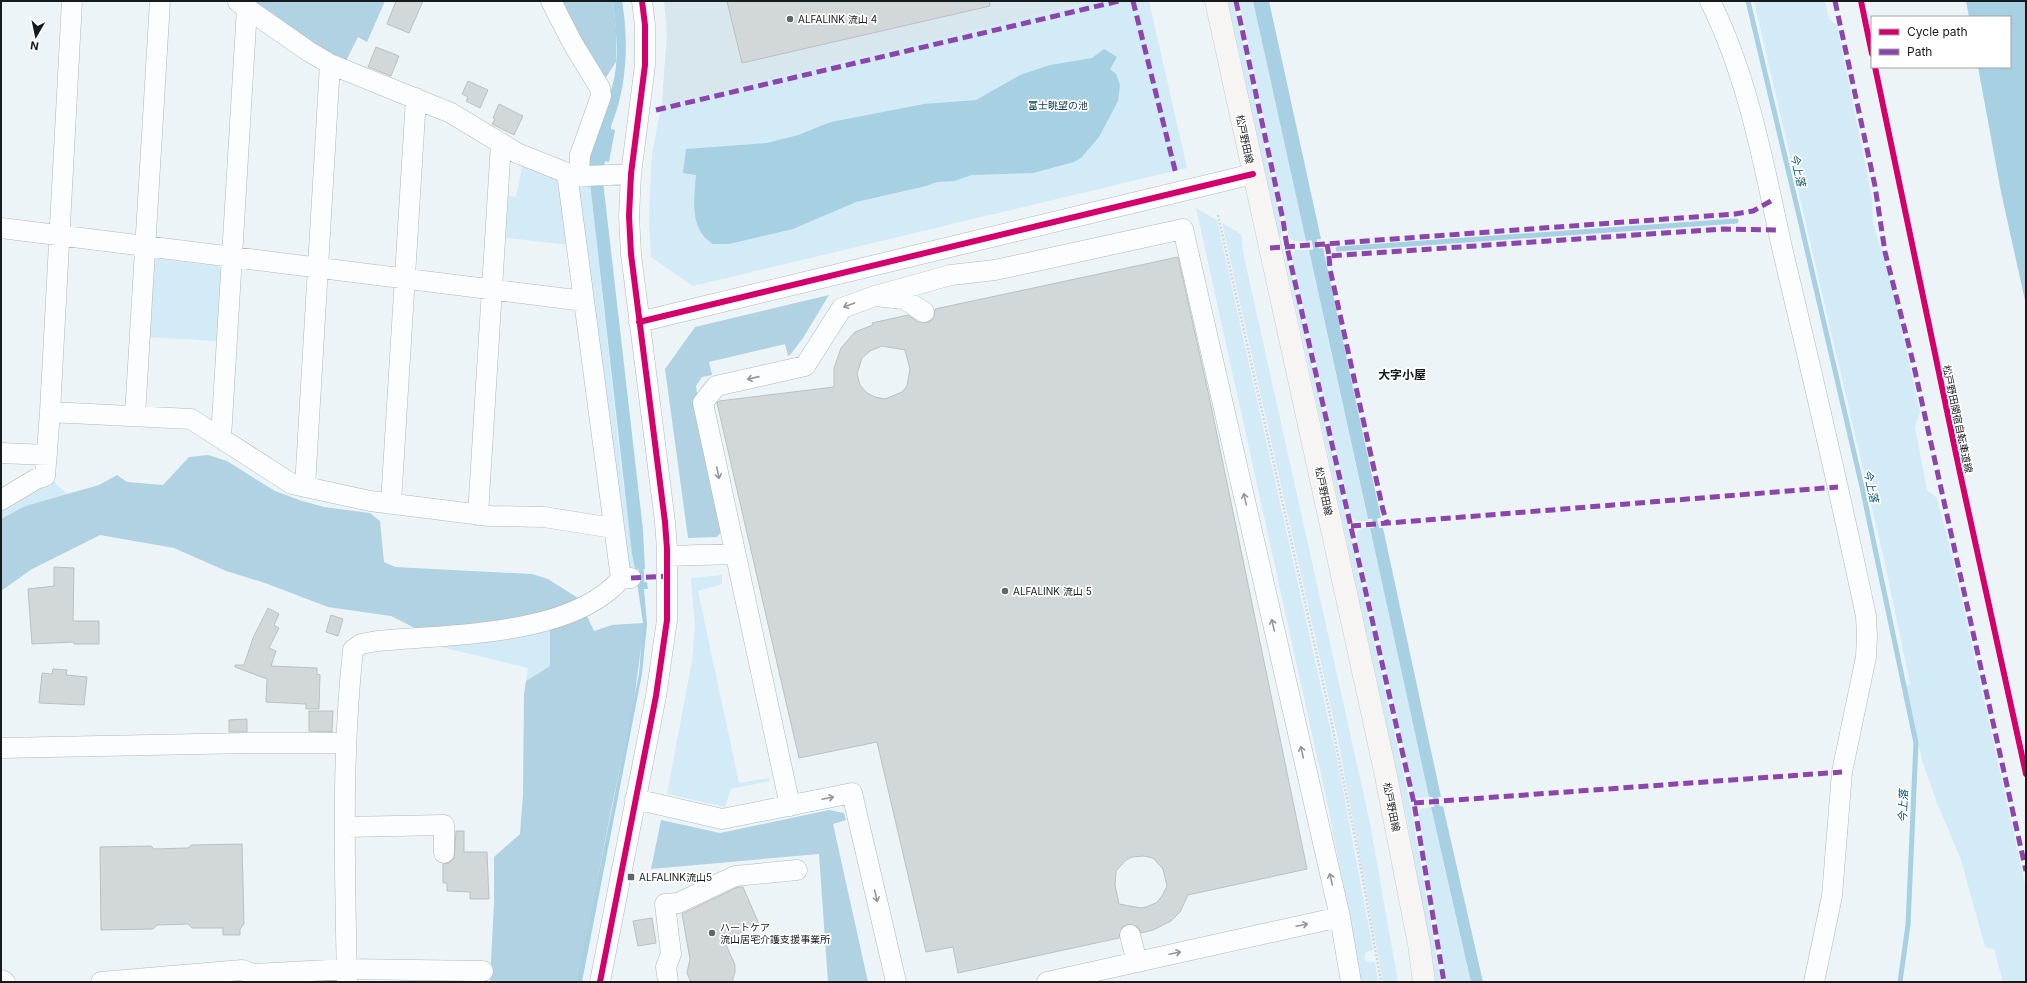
<svg xmlns="http://www.w3.org/2000/svg" width="2027" height="983" viewBox="0 0 2027 983" font-family="Inter,'Noto Sans JP',sans-serif">
  <style>
    .built { fill: #d8e6ed }
    .green { fill: #d2ebf6 }
    .forest { fill: #b0d2e2 }
    .water { fill: #a7d0e3 }
    .lines { fill: none; stroke-linecap: round; stroke-linejoin: round }
    .stream { stroke: #a7d0e3; stroke-width: 5 }
    .building { fill: #d2d7da; stroke: #bbc1c3; fill-rule: evenodd }
    .minor-casing { stroke: #b2b8b9; stroke-width: 21 }
    .major-casing { stroke: #c9cdce; stroke-width: 23 }
    .path { stroke: #d2d4d5; stroke-width: 2.5; stroke-dasharray: 2 2; stroke-linecap: butt }
    .minor { stroke: #fcfdfe; stroke-width: 20 }
    .major { stroke: #f7f4f4; stroke-width: 22 }
    .quiet { stroke: #8e44ad; stroke-width: 5; stroke-dasharray: 10 5; stroke-linecap: butt }
    .cycleway-casing { stroke: #fff; stroke-width: 8 }
    .cycleway { stroke: #d6006c; stroke-width: 6 }
    .oneway { stroke: #949798 }
    .poi-dot { fill: #606669; stroke: #fff; stroke-width: 1.5 }
    .labels { text-anchor: middle; stroke-width: 3.5; stroke-linejoin: round; paint-order: stroke }
    .poi-label { font-size: 10px; fill: #151a1c; stroke: #fff; text-anchor: start }
    .park-label { font-size: 10px; fill: #043649; stroke: #fff }
    .street-label { font-size: 10px; fill: #151a1c; stroke: #fff }
    .water-label { font-size: 11px; font-style: italic; fill: #07536d; stroke: #fff }
    .quarter-label { font-size: 12px; font-weight: bold; fill: #151a1c; stroke: #fff }
  </style>
  <rect width="100%" height="100%" fill="#ecf4f7"/>
  <!-- built -->
  <path class="built" d="M664,1H1095L668,104L662,102L667,34Z"/>
  <!-- green -->
  <path class="green" d="M1095,1H1149L1187,168L693,286L651,257L649,215L652,154L662,102L668,104Z
    M1228,1H1234L1278,209L1282,234L1281,238L1279,237Z
    M1239,1H1253L1306,241H1294L1289,237Z
    M1754,1H1825L1829,19L1837,25L1872,197L1873,223L1890,277L1920,412L1915,427L1927,490L1937,498L1951,552L2026,888V982H2003L1994,949L1985,947L1961,860L1936,800L1922,760L1906,686L1910,684L1884,559Z
    M523,163L556,178L560,183L569,245L499,237L502,195L516,197Z
    M590,183L622,474L635,571L630,573L625,532L623,531L576,189L580,184Z
    M1196,208L1217,220L1339,768L1373,950L1366,952L1364,958L1368,962H1375L1378,982H1361L1329,811Z
    M1222,223L1241,234L1244,257L1369,818L1398,982H1383L1336,730Z
    M1295,250H1309L1368,521H1356L1351,516L1292,259V255Z
    M1285,257L1287,259L1296,292L1410,803L1441,982H1435L1408,824Z
    M156,258L217,266L223,271L218,341L146,337L152,262Z
    M52,480L67,494L25,506L1,519V504Z
    M1362,528H1370L1429,797L1417,798L1414,796L1357,540V532Z
    M722,575V584L698,591L739,783L769,778L770,781L731,789L725,807L667,794L692,661L695,628L691,578Z
    M550,626V666L526,681L528,668L421,642Z
    M1431,807L1471,982H1446L1418,814L1421,809Z
    M399,974L469,976L468,982H399Z"/>
  <!-- forest -->
  <path class="forest" d="M250,1H385L367,42L358,37L346,61L310,42Z
    M557,1H613L616,29V62L603,82Z
    M829,295L803,338L790,355L788,356L785,344L709,362L712,375L702,377L696,386L701,423L721,532L717,537L688,538L665,369L695,327Z
    M208,455L227,461L275,491L302,501L324,507L370,513L380,521L384,562L395,567L532,574L548,579L581,600L537,618L427,634L391,616L328,607L265,583L226,571L174,548L100,535L32,569L1,591V519L25,506L99,485L117,475L127,482L163,485L189,457Z
    M585,612L594,631L612,625L643,623V633L633,708L611,810L578,982H490L494,903V857L520,834L523,794L524,694L526,681L550,666V626Z
    M829,810L844,813L846,820L833,824L868,982H828L819,854L651,869L661,820L720,833Z"/>
  <!-- water -->
  <path class="water" d="M613,1H622C629,42 627,88 611,126V129L615,130L609,162L605,161L610,134L604,166L587,167C590,139 604,114 612,87C620,60 616,29 613,1Z
    M1253,1H1269L1321,239L1306,241Z
    M1966,1H2026V305L2001,192L1978,67H2010V17H1969Z
    M1104,49L1117,57L1110,69L1116,74L1120,85L1118,101L1099,137L1081,158L1074,162L1033,173L972,175L954,181L937,182L926,186L856,202L793,229L729,244H713C689,229 694,199 696,175L683,173L686,149L767,143L798,135L831,122L924,104L976,100L1020,75L1050,65L1092,58Z
    M603,181L643,530L645,569H635L632,554L590,183Z
    M1323,248L1381,518L1368,519L1309,250Z
    M1370,528H1383L1441,797H1429Z
    M637,582H647L648,589H644L647,624L642,674L582,982H577L639,674L643,623Z
    M1443,806L1483,982H1471L1431,807Z"/>
  <g class="lines">
    <!-- stream -->
    <path class="stream" d="M1748,1L1801,224L1862,487L1916,743L1908,925L1900,982
      M1313,235L1317,254
      M1338,249L1736,221
      M1373,512L1378,534
      M641,563L642,587
      M1434,792L1438,811"/>
  </g>
  <!-- building -->
  <path class="building" d="M396,1H423L409,33L387,24Z
    M727,1H989L990,6L742,63Z
    M376,47L399,56L391,76L368,67Z
    M468,81L488,90L480,108L466,101L468,97L462,94Z
    M499,104L523,116L514,135L492,124L495,119L493,118Z
    M1178,257L1209,396L1307,869L1188,895L1180,912L1171,921L1153,930L1141,933L1138,927L1128,924L1122,927L1119,938L958,973L953,947L926,952L877,742L799,758L717,403L719,401L834,387V368L841,348L855,332L873,325L872,323L908,315L918,322H929L934,318L935,309ZM882,346L905,350L910,369L907,386L902,392L885,399L875,397L867,393L860,385L857,374L862,358L870,351ZM1144,856L1153,858L1163,869L1167,886L1162,896L1156,903L1146,907L1141,908L1119,904L1115,885L1116,871L1126,860L1132,857Z
    M54,567L74,568L73,621H99V644H74V642L32,644L28,589L54,586Z
    M268,608L279,614L274,625L279,628L269,648L276,651L271,666L317,668V674L320,675L319,709H306V704L266,702L267,679L235,667V665H244L253,638Z
    M331,615L343,619L338,636L326,632Z
    M53,669L67,670L66,675L87,677L84,705L39,703L42,673L52,674Z
    M309,711H333L332,732L309,731Z
    M247,719V732H229V720Z
    M456,831H464V852H487L489,899H470V892L447,891V883H443V864L449,863L454,858Z
    M242,844L244,924L240,929V935H223V928H192L188,924L157,925L153,929L101,930L100,847L151,846L154,849L188,848L191,845Z
    M738,887H743L759,924L724,940L735,965V972L732,982H691L687,973L690,959L682,914Z
    M652,918L656,943L638,946L633,921Z"/>
  <g class="lines">
    <!-- minor casing -->
    <g class="minor-casing">
      <path id="minor" d="M551,1L573,44L600,88L601,96L580,155L579,175
        M1710,1C1749,79 1764,167 1783,252C1812,373 1840,494 1866,616L1867,636L1866,657L1842,772L1832,896L1814,982
        M238,2L308,51L330,64L451,113L517,153L567,173
        M1,228L584,301
        M875,296L951,275L995,270L1183,229L1340,917
        M639,322L1253,174
        M50,412L191,419L292,484L370,501L490,516L544,517L613,528
        M135,416L160,1
        M221,438L247,8
        M1,453L47,455
        M305,487L330,64
        M1,500L36,479L45,476L50,412L72,1
        M391,503L416,98
        M478,515L501,143
        M667,556L735,554
        M621,579L567,173L586,176L631,174
        M1,748L249,743H346
        M635,799L722,819L852,793L896,982
        M790,806L703,403L716,386L805,366L842,308L875,296L904,299L924,312
        M346,827L444,825V853
        M1137,962L1340,917L1351,982
        M1,980L5,982
        M101,982L242,970L253,974L347,969L483,971
        M347,982C345,871 341,760 353,650L361,644L377,641C449,634 570,637 621,579L631,578
        M600,982L656,696L667,620V549L665,522L631,254L629,216L631,174L645,65V25L642,1
        M668,982L666,967L671,954L665,904L678,903L735,876L797,870
        M1047,982L1137,962L1130,935"/>
    </g>
    <!-- major casing -->
    <g class="major-casing">
      <path id="major" d="M1216,1L1385,771L1419,944L1424,982"/>
    </g>
    <!-- path -->
    <path class="path" d="M1218,215L1328,705L1358,853L1381,982"/>
    <!-- minor -->
    <use href="#minor" class="minor"/>
    <!-- major -->
    <use href="#major" class="major"/>
    <!-- quiet -->
    <path class="quiet" d="M1133,1L1176,174
      M1236,1L1283,220L1287,247L1414,803L1444,982
      M1835,1L1875,186L1885,252L1913,362L2026,871
      M656,110L1119,1
      M1327,244L1329,256L1723,229L1778,230
      M1270,248L1735,214L1753,211L1771,201
      M1329,256L1330,269L1383,510L1387,523
      M1351,526L1838,487
      M631,578L668,576
      M1414,803L1842,772"/>
    <!-- cycleway casing -->
    <g class="cycleway-casing">
      <path id="cycleway" d="M1861,1L1872,54
        M1875,67L1960,473L2026,774
        M639,322L1253,174
        M600,982L656,696L667,620V549L665,522L631,254L629,216L631,174L645,65V25L642,1"/>
    </g>
    <!-- cycleway -->
    <use href="#cycleway" class="cycleway"/>
  </g>
  <!-- one-way arrows -->
  <defs><path id="oneway-shaft" d="M-6 0H5M1.5-3L5.5 0L1.5 3" fill="none" stroke-width="1.6" stroke-linecap="round" stroke-linejoin="round"/></defs>
  <g class="oneway">
    <use href="#oneway-shaft" transform="translate(849 305) rotate(160)"/>
    <use href="#oneway-shaft" transform="translate(753 378) rotate(167)"/>
    <use href="#oneway-shaft" transform="translate(718 473) rotate(78)"/>
    <use href="#oneway-shaft" transform="translate(1245 499) rotate(-103)"/>
    <use href="#oneway-shaft" transform="translate(1273 625) rotate(-103)"/>
    <use href="#oneway-shaft" transform="translate(1302 752) rotate(-103)"/>
    <use href="#oneway-shaft" transform="translate(828 798) rotate(-12)"/>
    <use href="#oneway-shaft" transform="translate(1331 879) rotate(-103)"/>
    <use href="#oneway-shaft" transform="translate(876 896) rotate(77)"/>
    <use href="#oneway-shaft" transform="translate(1302 925) rotate(-12)"/>
    <use href="#oneway-shaft" transform="translate(1175 953) rotate(-12)"/>
  </g>
  <!-- markers -->
  <g class="poi-dot">
    <circle cx="790" cy="19" r="4"/>
    <circle cx="1005" cy="591" r="4"/>
    <rect x="627" y="873" width="8" height="8" rx="2"/>
    <circle cx="712" cy="933" r="4"/>
  </g>
  <g class="labels">
    <!-- poi labels -->
    <g class="poi-label">
      <text x="798" y="23">ALFALINK 流山 4</text>
      <text x="1013" y="595">ALFALINK 流山 5</text>
      <text x="639" y="881">ALFALINK流山5</text>
      <text x="720" y="931">ハートケア<tspan x="720" dy="12">流山居宅介護支援事業所</tspan></text>
    </g>
    <!-- park labels -->
    <g class="park-label">
      <text x="1058" y="109">富士眺望の池</text>
    </g>
    <!-- street labels -->
    <g class="street-label">
      <text transform="translate(1245 139) rotate(78)" y="4">松戸野田線</text>
      <text transform="translate(1958 419) rotate(78)" y="4">松戸野田関宿自転車道線</text>
      <text transform="translate(1324 491) rotate(78)" y="4">松戸野田線</text>
      <text transform="translate(1392 807) rotate(79)" y="4">松戸野田線</text>
    </g>
    <!-- water labels -->
    <g class="water-label">
      <text transform="translate(1798 170) rotate(77)" y="4">今上落</text>
      <text transform="translate(1871 486) rotate(77)" y="4">今上落</text>
      <text transform="translate(1903 806) rotate(-88)" y="4">今上落</text>
    </g>
    <!-- quarter labels -->
    <g class="quarter-label">
      <text x="1402" y="379">大字小屋</text>
    </g>
  </g>
  <!-- border -->
  <rect width="2027" height="983" fill="none" stroke="#151a1c" stroke-width="4"/>
  <!-- legend -->
  <rect x="1871" y="16" width="140" height="52" fill="#ffffff" stroke="#a1a3a4"/>
  <rect x="1879" y="29" width="20" height="6" fill="#d6006c" stroke="#a1a3a4"/>
  <text x="1907" y="36" font-size="12" fill="#151a1c">Cycle path</text>
  <rect x="1879" y="49" width="20" height="6" fill="#8e44ad" stroke="#a1a3a4"/>
  <text x="1907" y="56" font-size="12" fill="#151a1c">Path</text>
  <!-- north arrow -->
  <g transform="translate(36 36) rotate(189)" stroke="#ffffff" stroke-width="3" paint-order="stroke">
  <path d="M0-3L7 15L0 10L-7 15Z" fill="#151a1c"/>
  <text y="-6" font-size="11" font-weight="bold" text-anchor="middle" fill="#151a1c">N</text>
  </g>
</svg>
